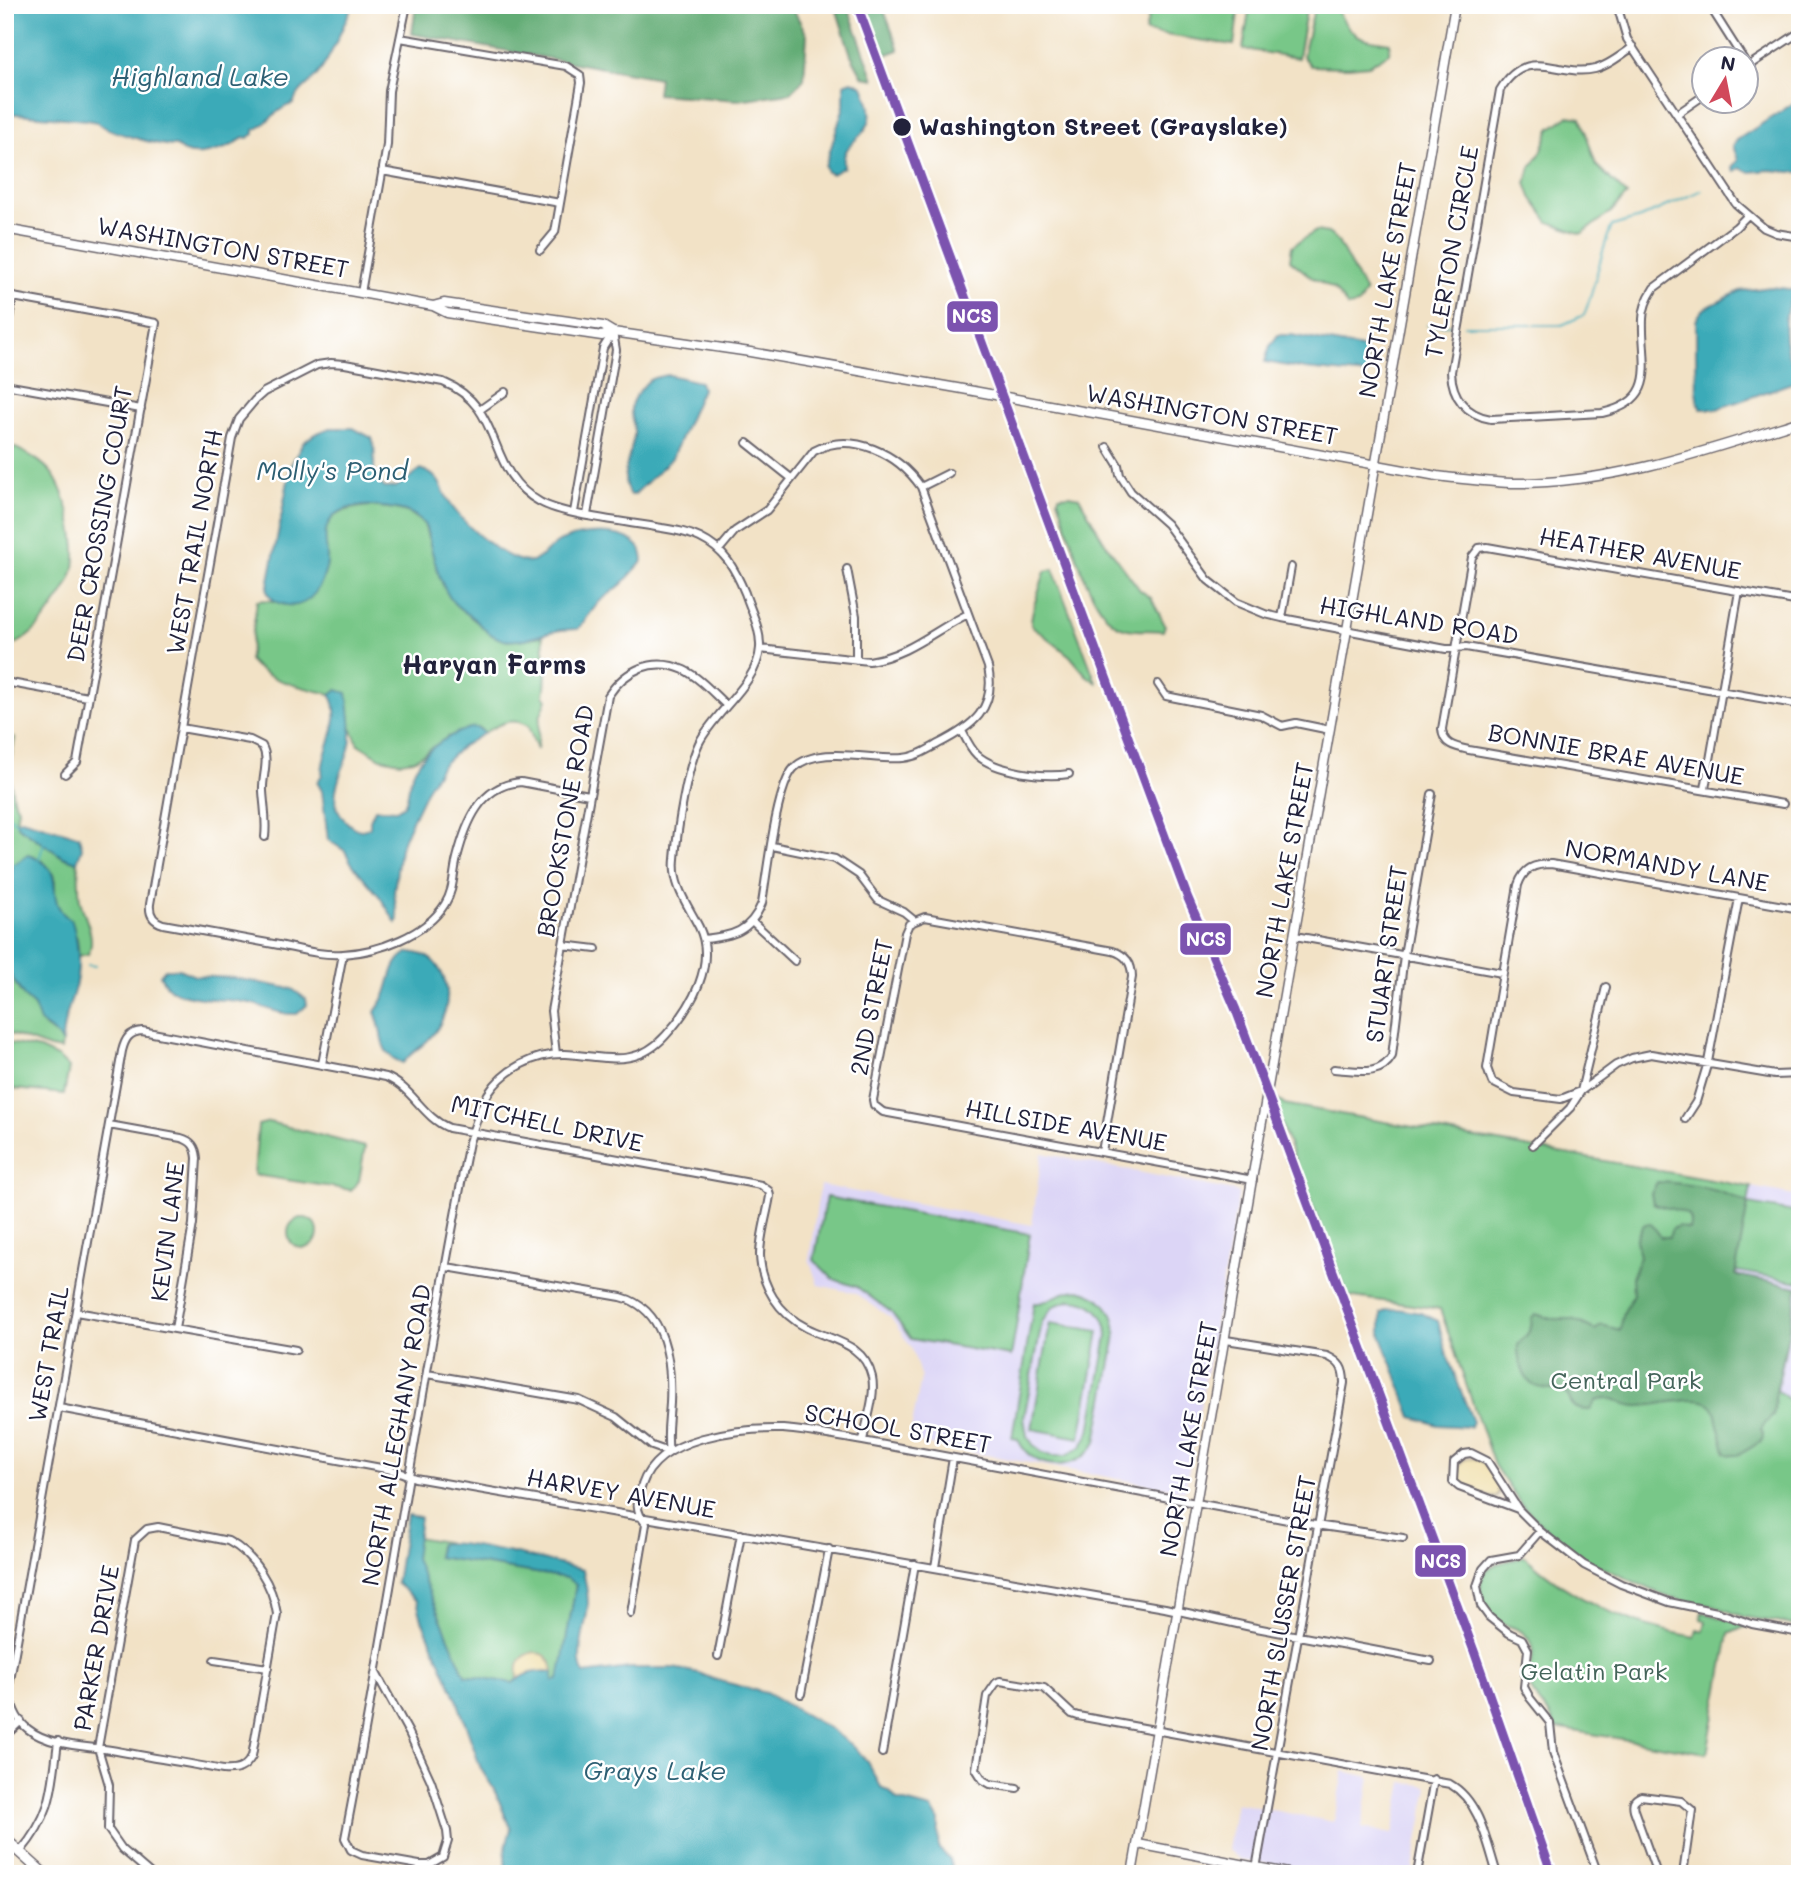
<svg xmlns="http://www.w3.org/2000/svg" width="1805" height="1879" viewBox="0 0 1805 1879" font-family="Mali,sans-serif">
  <style>
    .built { fill: #dcd5f6 }
    .green { fill: #78c788; stroke: #4d7462; stroke-width: 2; fill-rule: evenodd }
    .forest { fill: #62ac74; stroke: #426758; stroke-width: 2 }
    .sand { fill: #eeda9e; stroke: #887e6c; stroke-width: 2 }
    .water { fill: #3aaab8; stroke: #2e667a; stroke-width: 2 }
    .lines { fill: none; stroke-linecap: round; stroke-linejoin: round }
    .stream { stroke: #3aaab8; stroke-width: 2 }
    .street-casing { stroke: #6b656c; stroke-width: 10 }
    .secondary-casing { stroke: #6b656c; stroke-width: 11 }
    .primary-casing { stroke: #6b656c; stroke-width: 13 }
    .street { stroke: #fff; stroke-width: 6 }
    .secondary { stroke: #fff; stroke-width: 8 }
    .primary { stroke: #fff; stroke-width: 10 }
    .rail-1-casing { stroke: #fff; stroke-width: 14 }
    .rail-1 { stroke: #7c53af; stroke-width: 9 }
    .stop-dot { fill: #22223b; stroke: #fff; stroke-width: 2.5 }
    .labels { text-anchor: middle; stroke-width: 5; stroke-linejoin: round; paint-order: stroke }
    .stop-label { font-size: 24px; font-weight: bold; fill: #22223b; stroke: #fff; text-anchor: start }
    .street-label { font-size: 24px; fill: #22223b; stroke: #fff }
    .park-label { font-size: 24px; fill: #44645a; stroke: #fff }
    .water-label { font-size: 26px; font-style: italic; fill: #2d5f73; stroke: #fff }
    .neighbourhood-label { font-size: 26px; font-weight: bold; fill: #22223b; stroke: #fff }
    .line-badge { stroke: #fff; stroke-width: 2.5 }
    .badge-label { font-size: 19px; text-anchor: middle; font-weight: bold; fill: #fff }
  </style>
  <rect width="100%" height="100%" fill="#fff"/>
  <filter id="ink" filterUnits="userSpaceOnUse"><feTurbulence type="fractalNoise" baseFrequency=".0143" numOctaves="2"/><feDisplacementMap in="SourceGraphic" scale="14" xChannelSelector="R" yChannelSelector="G"/><feConvolveMatrix kernelMatrix="1 2 1 2 8 2 1 2 1" color-interpolation-filters="sRGB"/></filter>
  <filter id="wash" filterUnits="userSpaceOnUse"><feTurbulence type="fractalNoise" baseFrequency=".00686" numOctaves="4" result="noise"/><feDisplacementMap in="SourceGraphic" scale="28" xChannelSelector="R" yChannelSelector="G"/><feGaussianBlur stdDeviation="1.57" result="paint"/><feColorMatrix in="noise" values="0 0 0 0 0 0 0 0 0 0 0 0 0 0 0 0 0 1.4 0 .05"/><feComposite in="paint" operator="in"/></filter>
  <g filter="url(#wash)">
    <rect width="100%" height="100%" fill="#f2e2c6"/>
    <!-- built -->
    <path class="built" d="M1042,1153L1239,1192L1185,1491L909,1441L921,1378L912,1349L891,1318L855,1293L818,1285L809,1259L820,1185L1032,1225Z
      M1751,1187L1800,1196V1408L1777,1390L1798,1288L1734,1275Z
      M1343,1771L1370,1777L1362,1828L1393,1834L1403,1782L1428,1786L1412,1874H1323L1239,1859L1228,1850L1236,1803L1334,1822Z"/>
    <!-- green -->
    <path class="green" d="M1151,5H1239L1234,45L1145,32Z
      M1250,5H1307L1298,58L1243,49Z
      M1315,5H1334C1352,37 1355,38 1390,43L1389,53L1369,65L1348,67L1311,66L1303,56Z
      M1568,116L1581,118L1596,165L1627,195L1609,214L1581,234L1549,222L1531,197L1526,183L1531,167L1541,152L1550,129Z
      M1316,231L1328,233L1337,240L1365,292L1358,305L1348,307L1334,289L1311,277L1290,260L1292,246Z
      M5,443C22,451 43,460 54,476C68,498 81,550 72,575C67,590 56,603 47,616C36,631 23,643 5,648Z
      M1070,495L1079,497L1103,540L1140,590L1151,598L1165,625L1163,631C1150,629 1137,632 1124,628C1090,620 1069,530 1058,499L1059,496Z
      M369,506L396,509L410,513L424,524L437,568L452,600L473,619L507,641L543,636C544,655 548,676 544,695L547,699L540,717L537,750L528,726C511,716 499,724 484,733L479,728L448,737L414,760L400,762L381,758L358,744L350,725L349,707L337,690L330,694C303,687 267,682 249,660L257,601C273,597 285,608 302,603C309,593 325,571 327,560C328,551 324,541 325,532C328,511 352,508 369,506Z
      M1053,569L1096,682L1086,675L1070,656L1031,625C1030,611 1041,586 1045,571Z
      M5,734L15,738L9,768L13,799L18,808L16,822L19,827L63,857L77,862C80,874 78,888 80,900C84,917 97,938 88,954L79,956L77,938L55,901V877L43,861L28,855L5,881Z
      M5,944L8,971L19,990L34,1006L45,1027L56,1035L62,1043L61,1050L50,1048L5,1032Z
      M5,1042L40,1049L59,1058L69,1068L64,1094L5,1088Z
      M1278,1100L1284,1104L1751,1187L1748,1204L1800,1213L1799,1282L1737,1271L1735,1275L1798,1287L1777,1390L1800,1408V1626L1744,1617L1717,1607L1665,1596L1582,1558L1554,1537L1520,1503L1494,1465L1440,1309L1347,1296L1275,1108Z
      M269,1122L365,1147L359,1181L351,1190L254,1175L258,1125Z
      M826,1197L1030,1234C1023,1275 1019,1315 1011,1356L911,1339L891,1312L857,1287L833,1279L814,1260Z
      M288 1233a15 15 0 1 1 30 0a15 15 0 1 1-30 0Z
      M1079,1290C1105,1296 1119,1315 1115,1341L1096,1442C1079,1473 1032,1473 1018,1439L1012,1438L1034,1303C1046,1305 1059,1290 1079,1290ZM1070,1300C1092,1300 1107,1314 1107,1336L1090,1431L1082,1446L1066,1456H1052L1043,1453L1035,1447L1027,1436L1024,1418L1042,1322L1054,1306Z
      M1050,1323L1099,1331L1080,1438L1032,1429Z
      M416,1537L445,1542L439,1545L437,1557L567,1578L576,1584L560,1680L555,1682L551,1679L509,1683L465,1675L419,1572L415,1559Z
      M1524,1556C1572,1600 1631,1626 1695,1637L1697,1629L1704,1631L1706,1621L1701,1619L1703,1612L1747,1626L1729,1634L1707,1753L1555,1728C1552,1712 1536,1703 1530,1687C1525,1670 1539,1657 1529,1640C1522,1627 1509,1628 1497,1621C1482,1612 1474,1582 1488,1569C1498,1560 1513,1562 1524,1556Z"/>
    <!-- forest -->
    <path class="forest" d="M416,5H791L807,35L804,79L790,93L738,100L657,94L659,78L412,34Z
      M835,5H847L874,79L863,77L851,55Z
      M861,5H882L899,50L880,57Z
      M1657,1182C1689,1183 1719,1188 1748,1204L1735,1275L1798,1287L1775,1397C1773,1424 1775,1410 1761,1429L1763,1434L1762,1442C1749,1446 1739,1461 1725,1453C1724,1443 1721,1436 1718,1426C1716,1419 1717,1412 1712,1406C1701,1392 1656,1407 1638,1406C1619,1406 1619,1394 1596,1401L1590,1410C1563,1410 1576,1396 1561,1391C1552,1388 1541,1390 1533,1385C1523,1379 1517,1356 1518,1345C1524,1336 1534,1331 1531,1319L1535,1314L1554,1319H1573L1595,1330L1602,1325L1620,1330L1624,1312L1633,1295L1632,1277L1640,1256L1636,1240L1643,1225L1649,1223L1653,1226L1661,1237H1669L1672,1229L1678,1226L1689,1229C1696,1205 1667,1212 1653,1203L1651,1194Z"/>
    <!-- sand -->
    <path class="sand" d="M1470,1458C1486,1458 1493,1475 1501,1488L1496,1498L1473,1491L1458,1480L1457,1469L1463,1460Z
      M534,1652C546,1653 552,1660 553,1672L547,1671L518,1678C516,1663 520,1656 534,1652Z"/>
    <!-- water -->
    <path class="water" d="M5,5H353C343,25 335,48 323,67C313,84 299,87 293,104C277,107 268,125 254,130V134L248,138L243,137C234,148 198,159 184,152C181,150 179,147 176,146C162,146 105,132 97,122L87,120L5,113Z
      M852,81L863,86C867,96 872,108 870,119C865,140 840,142 844,167L832,174L827,172L825,167L844,106V84Z
      M1800,99V173L1770,170L1749,172L1740,168L1735,171L1732,167L1738,160L1733,146L1737,140Z
      M1771,287L1797,290C1780,308 1780,357 1800,372V380L1717,409H1701L1697,399L1696,353V321L1699,315L1704,309L1740,291Z
      M1278,335H1291L1362,348L1366,352L1367,375L1305,369L1265,362L1270,346Z
      M669,375L700,382L702,389L672,458L634,495H630C618,477 631,455 634,436C635,427 630,417 631,408C631,402 634,398 638,393C649,378 650,378 669,375Z
      M330,428H353L372,438C380,458 365,470 385,488L396,487L421,469C445,478 440,492 454,509C469,529 507,564 533,562C543,556 550,547 559,542C578,532 622,528 638,546C642,550 642,555 643,561L622,584L599,602L578,629C571,630 563,629 556,631C540,634 521,643 504,640C491,637 483,628 474,619C467,613 459,609 453,602C441,587 436,566 431,548C429,540 428,528 423,523C411,508 390,508 373,506C361,505 342,507 333,517C320,531 328,546 327,563C324,583 311,609 287,605C278,604 271,600 267,591L291,465L303,443L315,434Z
      M337,690L347,693C349,708 351,723 351,737C350,768 317,797 350,825C357,830 362,832 370,827V820L375,809L396,810L404,805C409,797 408,787 411,778C419,756 438,741 459,732C470,728 475,724 484,733L460,748L442,765L428,787L408,829L400,848L394,892L398,920L396,923L380,897L352,864L345,851L328,840L322,791L317,782L322,775C321,749 346,720 330,694Z
      M21,819L79,836L82,848L77,862L63,857L19,827L16,822Z
      M28,855C74,870 38,899 72,921C79,945 81,970 73,994C68,1011 62,1025 62,1043L56,1035L40,1022L34,1006L25,998L8,971L5,944V881L10,877L13,865Z
      M410,952C427,954 436,960 443,976C453,998 444,1025 427,1041C417,1051 413,1050 403,1063C376,1054 385,1034 375,1012C378,1007 382,1002 385,996C392,979 391,959 410,952Z
      M165,969H179L195,976L234,978L292,989L306,999L307,1005L297,1014C279,1015 266,1007 249,1003C225,998 196,1001 174,991C167,988 163,981 160,975Z
      M1398,1309L1421,1313L1438,1321L1447,1355L1473,1422L1470,1427L1438,1425L1412,1417L1381,1335V1313L1387,1310Z
      M407,1515L420,1517L415,1559L465,1675L513,1683C525,1674 536,1669 553,1672V1681L559,1680L576,1585L567,1578L437,1557L440,1544C457,1538 559,1564 583,1570C585,1581 588,1592 588,1603C588,1621 573,1660 584,1674L630,1668H673L699,1673L713,1679L766,1693L830,1729L852,1745L867,1761L882,1789L889,1791L897,1800L932,1809L939,1821L938,1848L949,1858L953,1874H507C503,1858 505,1845 511,1830L495,1791L481,1769L456,1697L422,1620L417,1601L396,1583Z"/>
    <g class="lines">
      <!-- stream -->
      <path class="stream" d="M1427,325H1453
        M1464,325H1562L1584,315C1596,286 1599,255 1612,226L1640,218L1702,190
        M5,813L16,822
        M5,855L13,865
        M39,859L44,843
        M88,965L95,966"/>
    </g>
  </g>
  <g filter="url(#ink)">
    <g class="lines">
      <!-- street casing -->
      <g class="street-casing">
        <path id="street" d="M1617,5L1627,39L1736,204L1764,228L1776,233L1800,237
          M1709,5L1744,60
          M400,38L566,66L580,75L581,83L555,232L540,250
          M1633,47C1621,55 1608,66 1595,69C1558,78 1528,44 1500,90L1451,372C1452,397 1466,415 1491,419L1602,413C1661,400 1641,362 1643,319C1643,307 1648,297 1654,288L1736,227L1747,216
          M1745,68L1800,32
          M1677,114L1703,96
          M382,171L560,203
          M361,293L387,145L389,91L407,5
          M5,340L13,297L156,323L77,762L65,774
          M5,385L141,409
          M481,409L505,392
          M747,443L791,478
          M1107,447L1118,465L1120,475L1131,492L1167,524L1208,580L1236,602L1265,614L1282,618L1446,649L1466,647L1800,705
          M921,487L949,473
          M574,512L603,348L613,332
          M587,515L616,350L613,332
          M847,569L856,616V660
          M1282,618L1291,567
          M760,649L869,661C909,655 933,631 968,614
          M5,682L88,697
          M1158,684L1166,696L1261,715L1282,726L1296,723L1330,730
          M181,728L250,740L262,746C270,760 262,776 263,791C264,808 267,820 265,837
          M962,731C966,739 970,748 977,755C996,772 1044,778 1069,774
          M1705,789L1739,591
          M1783,804L1469,750C1455,747 1443,745 1442,729L1472,557L1479,548L1487,547L1800,602
          M772,846L835,859L859,875L878,900L904,912L915,921L925,917L1113,951C1126,955 1132,963 1132,977L1102,1152
          M1800,909L1551,864C1534,864 1524,868 1518,885L1487,1068L1492,1082L1514,1093L1561,1099L1581,1091L1616,1065L1632,1058L1651,1054L1775,1075L1800,1074
          M915,921L909,924L905,933L873,1100L874,1105L883,1112L1253,1180
          M753,922L795,961
          M1295,936L1502,973
          M704,939C733,936 750,932 762,903C767,874 776,787 794,768C818,744 872,761 903,758C916,757 927,750 938,744C972,727 997,709 988,667L921,487C898,454 852,430 814,451L767,510L735,531L719,550
          M563,945L596,949
          M556,1054L551,1011L608,696C625,670 653,656 684,670C699,677 713,693 726,705
          M322,1064L343,954
          M1334,1069C1355,1070 1380,1078 1392,1056L1404,955L1432,794
          M1800,1107L1797,1120L1800,1135
          M1685,1119L1696,1102L1708,1062L1739,898
          M109,1125L181,1138C192,1141 196,1147 197,1158L193,1224L175,1329
          M5,1139L7,1146L5,1160
          M1533,1145L1570,1108L1581,1091L1606,987
          M447,1267L621,1297C666,1309 672,1362 670,1403C669,1420 666,1435 669,1452
          M76,1312L296,1350
          M1226,1340L1327,1356C1340,1362 1344,1368 1344,1383L1255,1874
          M427,1374L579,1400L616,1417L652,1446L669,1452
          M59,1408L397,1471L415,1478L1165,1608L1251,1627L1431,1661
          M1518,1509L1459,1487L1453,1482L1454,1462L1464,1454L1471,1453L1487,1461L1518,1509L1540,1531L1584,1565L1621,1584L1669,1602L1717,1612L1752,1624L1800,1633
          M1540,1531L1519,1555L1491,1560L1483,1569L1477,1586L1481,1606L1489,1617L1509,1633L1522,1639L1528,1650L1524,1687L1530,1698L1550,1723L1553,1752L1598,1874
          M935,1567L953,1458
          M631,1613L646,1524C635,1511 636,1501 642,1485C658,1436 740,1428 783,1429C810,1431 837,1437 863,1441L1309,1524L1403,1538
          M718,1656L741,1534
          M214,1660L268,1668
          M376,1673L409,1733L431,1781L447,1831L448,1841L443,1857L429,1865H419L362,1855L351,1850L345,1838C390,1607 423,1373 469,1142C475,1126 479,1109 488,1094C504,1069 535,1053 565,1054C604,1056 635,1070 666,1035C691,1008 717,964 699,927C688,905 672,886 675,859C677,830 687,768 699,743C715,711 758,683 760,648C761,629 751,611 745,593C735,569 725,550 700,538C688,532 675,530 662,528C630,522 565,516 540,502C483,470 507,408 443,382L345,364L331,363L317,365L264,392L255,400L239,419L232,438L150,904C149,914 153,921 163,924C202,931 240,938 279,945C299,949 322,956 343,954C378,952 426,935 445,904C454,890 453,873 457,858C466,823 480,785 521,782L589,795
          M801,1694L829,1549
          M5,1736L21,1721
          M882,1753L915,1564
          M1017,1788L990,1784L983,1780L976,1769L987,1696L996,1683L1000,1681L1044,1688L1072,1714L1078,1716L1450,1784C1480,1801 1487,1843 1497,1874
          M20,1852C53,1813 52,1789 58,1741
          M151,1874L122,1849L108,1829L109,1785L98,1748L135,1540L147,1529L158,1527L228,1541C254,1554 273,1586 277,1614L252,1756C245,1769 237,1771 223,1770C186,1763 149,1757 111,1750C85,1746 49,1746 28,1729C14,1718 10,1702 9,1686L122,1051C125,1039 129,1032 142,1031L386,1077C413,1088 422,1117 449,1128L761,1185L769,1191L770,1196C767,1215 760,1236 760,1255C761,1286 779,1314 807,1328C833,1341 864,1343 872,1377C876,1396 866,1422 863,1441
          M1417,1874L1434,1779
          M1657,1874L1634,1810C1632,1802 1634,1799 1641,1796L1681,1801L1692,1810L1683,1874"/>
      </g>
      <!-- secondary casing -->
      <g class="secondary-casing">
        <path id="secondary" d="M5,229L433,306L447,313L602,336L613,332
          M433,306L444,303L603,326L613,332L750,352L957,388L1437,476C1462,479 1487,482 1512,483C1611,484 1706,451 1800,421
          M1138,1844L1293,1874
          M1132,1874L1455,5"/>
      </g>
      <!-- primary casing -->
      <g class="primary-casing">
        <path id="primary" d="M5,1839L44,1874"/>
      </g>
      <!-- street -->
      <use href="#street" class="street"/>
      <!-- secondary -->
      <use href="#secondary" class="secondary"/>
      <!-- primary -->
      <use href="#primary" class="primary"/>
      <!-- rail-1 casing -->
      <g class="rail-1-casing">
        <path id="rail-1" d="M857,5L1187,896L1236,1010L1474,1651L1552,1874"/>
      </g>
      <!-- rail-1 -->
      <use href="#rail-1" class="rail-1"/>
    </g>
  </g>
  <!-- markers -->
  <circle class="stop-dot" cx="902" cy="127" r="10"/>
  <g class="labels">
    <!-- stop labels -->
    <g class="stop-label">
      <text x="919" y="135">Washington Street (Grayslake)</text>
    </g>
    <!-- street labels -->
    <g class="street-label">
      <text transform="translate(223 248) rotate(10)" y="8">WASHINGTON STREET</text>
      <text transform="translate(1452 252) rotate(-80)" y="8">TYLERTON CIRCLE</text>
      <text transform="translate(1388 280) rotate(-80)" y="8">NORTH LAKE STREET</text>
      <text transform="translate(1212 415) rotate(10)" y="8">WASHINGTON STREET</text>
      <text transform="translate(100 524) rotate(-80)" y="8">DEER CROSSING COURT</text>
      <text transform="translate(195 542) rotate(-80)" y="8">WEST TRAIL NORTH</text>
      <text transform="translate(1640 554) rotate(10)" y="8">HEATHER AVENUE</text>
      <text transform="translate(1419 621) rotate(9)" y="8">HIGHLAND ROAD</text>
      <text transform="translate(1616 755) rotate(10)" y="8">BONNIE BRAE AVENUE</text>
      <text transform="translate(566 821) rotate(-80)" y="8">BROOKSTONE ROAD</text>
      <text transform="translate(1667 866) rotate(10)" y="8">NORMANDY LANE</text>
      <text transform="translate(1285 880) rotate(-80)" y="8">NORTH LAKE STREET</text>
      <text transform="translate(1387 954) rotate(-82)" y="8">STUART STREET</text>
      <text transform="translate(872 1007) rotate(-79)" y="8">2ND STREET</text>
      <text transform="translate(547 1124) rotate(12)" y="8">MITCHELL DRIVE</text>
      <text transform="translate(1066 1126) rotate(10)" y="8">HILLSIDE AVENUE</text>
      <text transform="translate(168 1232) rotate(-83)" y="8">KEVIN LANE</text>
      <text transform="translate(49 1354) rotate(-80)" y="8">WEST TRAIL</text>
      <text transform="translate(898 1429) rotate(10)" y="8">SCHOOL STREET</text>
      <text transform="translate(397 1435) rotate(-80)" y="8">NORTH ALLEGHANY ROAD</text>
      <text transform="translate(1189 1439) rotate(-80)" y="8">NORTH LAKE STREET</text>
      <text transform="translate(621 1494) rotate(10)" y="8">HARVEY AVENUE</text>
      <text transform="translate(1284 1613) rotate(-80)" y="8">NORTH SLUSSER STREET</text>
      <text transform="translate(97 1648) rotate(-80)" y="8">PARKER DRIVE</text>
    </g>
    <!-- park labels -->
    <g class="park-label">
      <text x="1626" y="1389">Central Park</text>
      <text x="1594" y="1680">Gelatin Park</text>
    </g>
    <!-- water labels -->
    <g class="water-label">
      <text x="200" y="86">Highland Lake</text>
      <text x="332" y="480">Molly's Pond</text>
      <text x="655" y="1780">Grays Lake</text>
    </g>
    <!-- neighbourhood labels -->
    <g class="neighbourhood-label">
      <text x="494" y="674">Haryan Farms</text>
    </g>
  </g>
  <g class="line-badge">
    <rect x="946" y="300" width="53" height="33" rx="7" fill="#7c53af"/>
    <rect x="1179" y="922" width="53" height="34" rx="7" fill="#7c53af"/>
    <rect x="1414" y="1544" width="53" height="34" rx="7" fill="#7c53af"/>
  </g>
  <g class="badge-label">
    <text x="972" y="323">NCS</text>
    <text x="1206" y="946">NCS</text>
    <text x="1441" y="1568">NCS</text>
  </g>
  <!-- margin -->
  <rect width="1805" height="1879" fill="none" stroke="#fff" stroke-width="28"/>
  <!-- north arrow -->
  <g transform="translate(1725 80) rotate(10)"><circle r="33" fill="#ffffff" stroke="#a7a7b1" stroke-width="2"/>
  <path d="M0-5L12 26L0 18L-12 26Z" fill="#d1495b"/>
  <text y="-10" font-size="19" font-weight="bold" text-anchor="middle" fill="#22223b">N</text>
  </g>
</svg>
